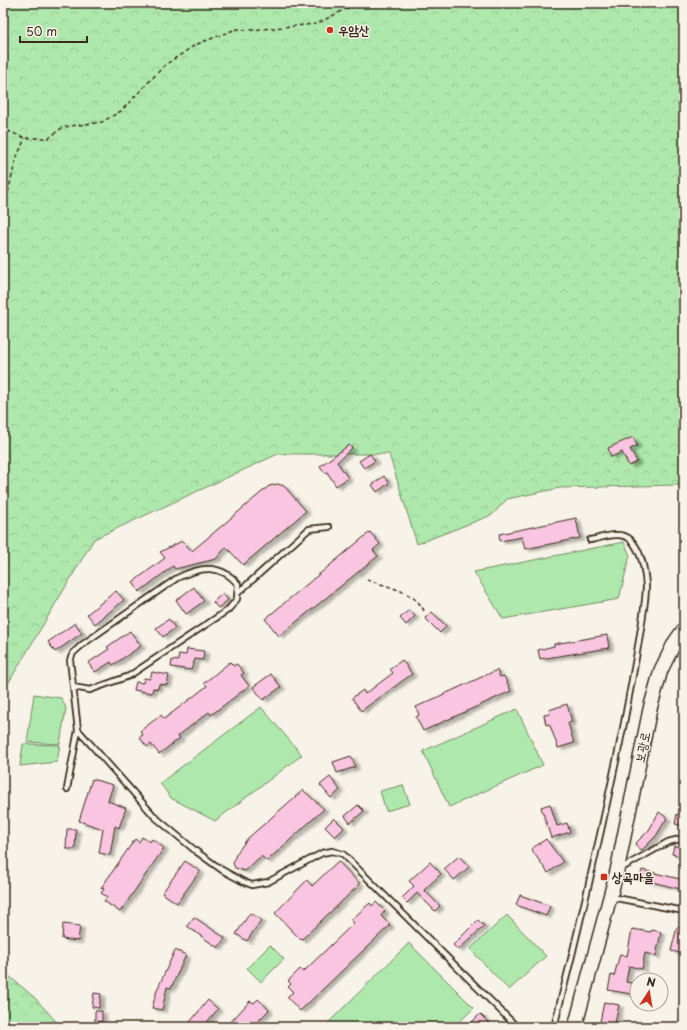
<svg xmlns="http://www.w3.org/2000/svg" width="687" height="1030" viewBox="0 0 687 1030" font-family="'Playpen Sans','Poor Story',sans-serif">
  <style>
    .forest { fill: url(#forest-crowns); stroke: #748965 }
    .green { fill: #aee8ac; stroke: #748965 }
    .building { fill: #fac5e0; stroke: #3b2a1e; filter: url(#shadow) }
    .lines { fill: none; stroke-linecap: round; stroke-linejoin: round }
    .lane-casing { stroke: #3b2a1e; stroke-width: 8 }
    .secondary-casing { stroke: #3b2a1e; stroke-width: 16 }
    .path { stroke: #3b2a1e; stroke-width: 1.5; stroke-dasharray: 4 3; stroke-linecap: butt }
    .lane { stroke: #f7f3e8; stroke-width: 4.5 }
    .secondary { stroke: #f7f3e8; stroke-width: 13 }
    .poi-dot { fill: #c8321e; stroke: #f7f3e8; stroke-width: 1.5 }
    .labels { text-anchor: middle; stroke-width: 3; stroke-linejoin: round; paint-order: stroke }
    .poi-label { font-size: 13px; font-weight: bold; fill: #3b2a1e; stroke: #f7f3e8; text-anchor: start }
    .street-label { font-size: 13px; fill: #3b2a1e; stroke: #f7f3e8 }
  </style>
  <defs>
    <pattern id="forest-crowns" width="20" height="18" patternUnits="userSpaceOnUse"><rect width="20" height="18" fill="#aee8ac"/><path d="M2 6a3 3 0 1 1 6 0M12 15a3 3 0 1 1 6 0" fill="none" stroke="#97c794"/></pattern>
    <filter id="shadow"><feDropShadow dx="4.5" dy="2.5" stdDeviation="1" flood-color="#0004"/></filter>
  </defs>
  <rect width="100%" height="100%" fill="#f7f3e8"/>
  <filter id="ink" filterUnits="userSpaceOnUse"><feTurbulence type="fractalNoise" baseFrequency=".025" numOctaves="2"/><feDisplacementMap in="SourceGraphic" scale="8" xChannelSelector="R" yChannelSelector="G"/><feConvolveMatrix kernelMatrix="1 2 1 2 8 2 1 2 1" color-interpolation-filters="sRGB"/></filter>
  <g filter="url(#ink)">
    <!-- forest -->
    <path class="forest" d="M3,3H684V494L678,485L560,488L507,499L492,515L417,544L389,454H278L94,539L3,692Z
      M3,971L35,998L61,1027H3Z"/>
    <!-- green -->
    <path class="green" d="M624,542L630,555L619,599L503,619L474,572Z
      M34,694L61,698L66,708L60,744L27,742Z
      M261,707L302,755L215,821L171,798L160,783Z
      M517,709L543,765L449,807L423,751Z
      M23,744L60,745L57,762L20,766Z
      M403,785L410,804L386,811L380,791Z
      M507,915L546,956L509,990L470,949Z
      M409,943L474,1008L454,1027H324Z
      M270,945L284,959L261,982L247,968Z"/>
    <!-- building -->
    <path class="building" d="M633,437L637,446L630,449L637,462L629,466L622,452L611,457L608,448Z
      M349,445L352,448L337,462L348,478L336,486L327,472L325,473L320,466Z
      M370,454L375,461L364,468L359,461Z
      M384,476L389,483L377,492L372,485Z
      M278,484L284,486L306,511L243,565L226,547L216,559L175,569L173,566L139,592L133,582L165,558L160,552L182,541L192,551L269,486Z
      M576,518L580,538L525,549L522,537L500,541L499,534Z
      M370,532L380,544L373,550L378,556L279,636L265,619Z
      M194,587L204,601L186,614L176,600Z
      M116,591L124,600L95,624L87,614Z
      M223,593L228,600L218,608L213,602Z
      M409,610L415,616L406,625L400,618Z
      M432,612L446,626L440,633L425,618Z
      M169,619L175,628L163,637L156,628Z
      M75,623L82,633L55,652L48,642Z
      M130,631L141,646L113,665L111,662L95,672L88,663L109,649L107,647Z
      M607,635L609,648L540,659L538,650L554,646V644Z
      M187,649L204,651L203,660L195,659L191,670L171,667L172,660L178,661L179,654L186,655Z
      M402,660L412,674L361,711L352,698L363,690L365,694L393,673L390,669Z
      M230,662L234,666L237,664L244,673L241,675L249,686L211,715L209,712L178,736L180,738L159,754L151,744L147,747L139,737L143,735L140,731L161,715L164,719L207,686L204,683Z
      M497,670L500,677L504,676L511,691L423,731L416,717L419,715L416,707Z
      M152,672L169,675L167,685L159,684L158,689L153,688L152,693L134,690L136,682L143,683L144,678L150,679Z
      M271,674L281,687L263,700L253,687Z
      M567,704L572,722L568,723L574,743L558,748L551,728L549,724L546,725L544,715L550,714L549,710Z
      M351,756L355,767L337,773L333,762Z
      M330,777L340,790L331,798L320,785Z
      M92,779L113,785L108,801L126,808L119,828L115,826L110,855L99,853L103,829L79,821Z
      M303,790L324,809L267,861L261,856L245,871L235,868L233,863L236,854L248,838Z
      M550,804L557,826L567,823L570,832L551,838L541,807Z
      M358,805L364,811L350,823L345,816Z
      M659,812L667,818L656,836L641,851L635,844L649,830Z
      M677,814L684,815V826L675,824Z
      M334,818L344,828L335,837L325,827Z
      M67,829H76L75,849H66Z
      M142,837L150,842L152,839L164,848L120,912L104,901L107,897L101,893L104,889L101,888L135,839L139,842Z
      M546,839L563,862L548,873L531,849Z
      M674,846L684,848V857L672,854Z
      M459,856L469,867L454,880L444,869Z
      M185,861L200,871L177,903L162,893Z
      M338,861L360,884L301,940L275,913L307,880L312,886Z
      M430,862L441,874L424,890L440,906L435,911L417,893L407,903L402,898L414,886L409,881Z
      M642,870L684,880V890L640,879Z
      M520,895L550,906L546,916L516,905Z
      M376,902L385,911L381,916L390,925L300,1011L287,997L293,992L288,987L291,984L288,981L300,969L303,972L354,923L351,920L370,903L372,906Z
      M250,913L261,920L247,941L236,934Z
      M194,917L225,938L218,948L187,926Z
      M478,920L484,926L458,950L453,945Z
      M63,924L80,926L78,941L62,939Z
      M677,927L684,929L680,953L671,951Z
      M632,929L651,932L652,930L661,932L656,956L645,953L642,969L629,966L626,982L637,984V995L608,990L611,975L614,976L620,954L627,956Z
      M175,950L186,955L171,988L167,987L162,1010L152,1008L157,990Z
      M94,993L101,994L99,1008L92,1007Z
      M258,999L269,1010L252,1027H226L250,1001L254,1003Z
      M208,1000L218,1009L203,1027H186Z
      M604,1002L619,1005L614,1027H599Z
      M95,1011H102V1022L95,1021Z
      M480,1014L493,1027H467Z"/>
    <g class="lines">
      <!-- lane casing -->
      <g class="lane-casing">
        <path id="lane" d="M239,592L309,529L329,527
          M78,730L155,817L197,852L222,870L244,882L252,885L268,882L322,853L332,851L343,854L517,1027
          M67,789L78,730L70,660L73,653L83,644L177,578C200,567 220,563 238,584L237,599L228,610L129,676L90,690L73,687
          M620,869L668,842L684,838
          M611,897L684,911
          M554,1027C580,926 603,825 624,723C630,691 636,660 641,628C643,614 646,599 646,586C645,571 641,551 631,540C621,530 602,538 590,540"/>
      </g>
      <!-- secondary casing -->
      <g class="secondary-casing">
        <path id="secondary" d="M575,1027L617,871L650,709L661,670L675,642L684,629"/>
      </g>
      <!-- path -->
      <path class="path" d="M3,125L8,131L25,138H49L63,127L102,122L121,111L165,65L195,45L236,29L251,30L316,24L358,3
        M3,205L6,201L16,159L25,138
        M367,580C386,586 419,592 425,614"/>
      <!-- lane -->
      <use href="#lane" class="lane"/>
      <!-- secondary -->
      <use href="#secondary" class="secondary"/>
    </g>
  </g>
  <!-- markers -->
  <g class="poi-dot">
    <circle cx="330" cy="30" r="4"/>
    <rect x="600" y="873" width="8" height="8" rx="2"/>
  </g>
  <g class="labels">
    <!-- poi labels -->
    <g class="poi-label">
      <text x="338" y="35">우암산</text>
      <text x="612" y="882">상곡마을</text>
    </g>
    <!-- street labels -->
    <g class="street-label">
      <text transform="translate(642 747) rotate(-78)" y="5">보광로</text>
    </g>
  </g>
  <!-- margin -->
  <rect width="687" height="1030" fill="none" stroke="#f7f3e8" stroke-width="16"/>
  <rect x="8" y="8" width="671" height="1014" fill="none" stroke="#3b2a1e" stroke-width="1.5" filter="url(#ink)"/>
  <!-- north arrow -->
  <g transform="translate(649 992) rotate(12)"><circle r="19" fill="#f7f3e8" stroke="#aca397"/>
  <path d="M0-3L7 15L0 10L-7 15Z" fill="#c8321e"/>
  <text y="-6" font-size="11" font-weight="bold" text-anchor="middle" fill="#3b2a1e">N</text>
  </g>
  <!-- scale -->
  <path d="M20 36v6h67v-6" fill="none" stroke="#3b2a1e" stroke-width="2"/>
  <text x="26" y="36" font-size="12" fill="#3b2a1e" stroke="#f7f3e8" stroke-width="3" paint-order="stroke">50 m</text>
</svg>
